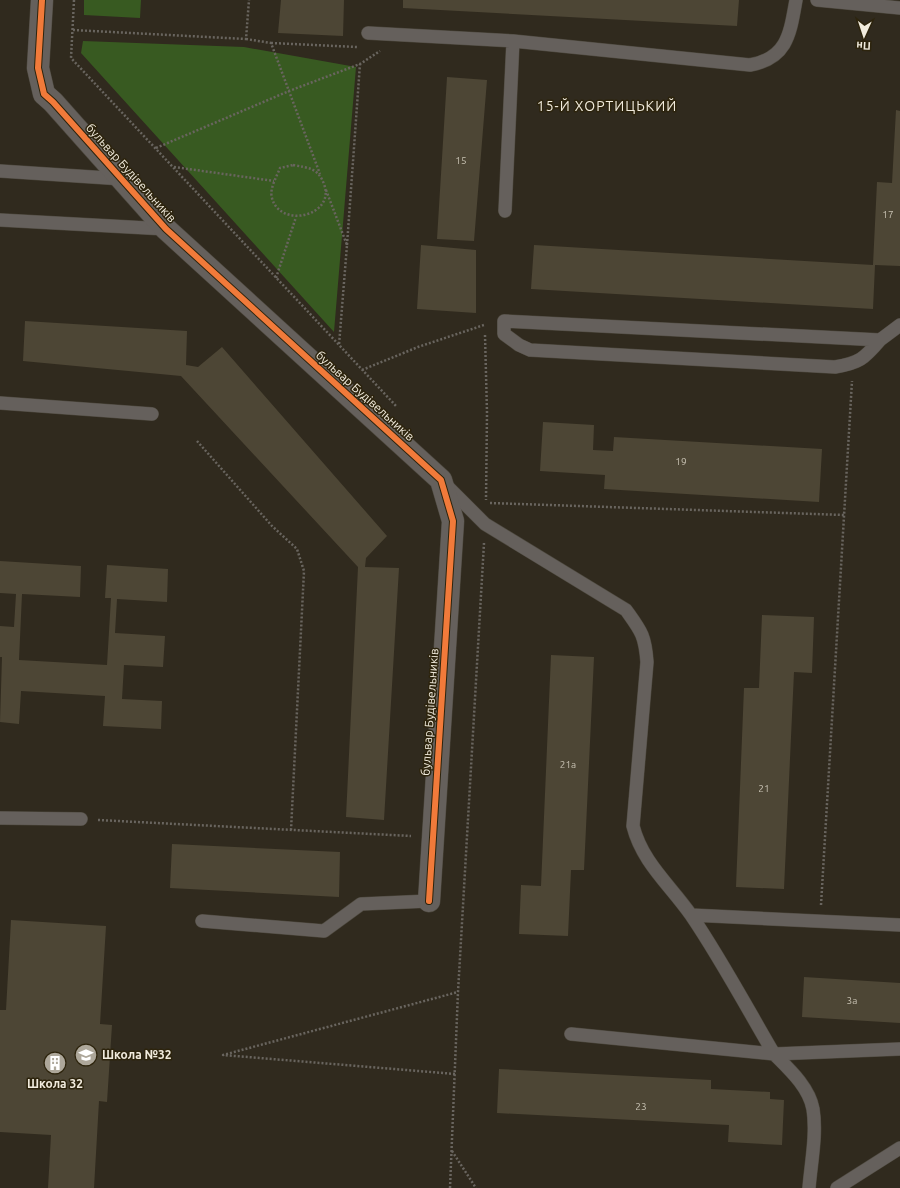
<svg xmlns="http://www.w3.org/2000/svg" width="900" height="1188" viewBox="0 0 900 1188" font-family="Ubuntu,sans-serif">
  <style>
    .green { fill: #385a21 }
    .building { fill: #4d4635 }
    .lines { fill: none; stroke-linecap: round; stroke-linejoin: round }
    .service-casing { stroke: #4d483e; stroke-width: 14 }
    .minor-casing { stroke: #4d483e; stroke-width: 23 }
    .path { stroke: #69655f; stroke-width: 2.5; stroke-dasharray: 2 2; stroke-linecap: butt }
    .service { stroke: #65605c; stroke-width: 13 }
    .minor { stroke: #65605c; stroke-width: 22 }
    .cycleway-casing { stroke: #2d240d; stroke-width: 8 }
    .cycleway { stroke: #f17a3a; stroke-width: 6 }
    .labels { text-anchor: middle; stroke-width: 3; stroke-linejoin: round; paint-order: stroke }
    .number-label { font-size: 10px; fill: #c8c2b3 }
    .street-label { font-size: 12px; fill: #f1ebdd; stroke: #2d240d }
    .poi-label { font-size: 12px; font-weight: bold; fill: #f1ebdd; stroke: #2d240d; text-anchor: start }
    .quarter-label { font-size: 14px; letter-spacing: 1px; fill: #f1ebdd; stroke: #2d240d }
  </style>
  <rect width="100%" height="100%" fill="#302a1e"/>
  <!-- green -->
  <path class="green" d="M84,0H141L140,18L84,15Z
    M83,41L244,47L356,67L334,332L81,53Z"/>
  <!-- building -->
  <path class="building" d="M281,0H344L343,36L278,33Z
    M403,0H739L737,26L403,8Z
    M447,77L487,80L474,241L437,239Z
    M896,110L900,111V266L875,265L873,309L531,289L534,245L873,265L877,182L892,183Z
    M421,245L476,250V313L417,309Z
    M25,321L187,331L186,365L198,367L222,347L387,536L366,558L365,567L399,568L384,820L346,817L358,567L181,376L23,361Z
    M543,422L594,425L593,450L613,451L614,437L822,449L819,502L604,489L605,475L540,471Z
    M0,561L81,566L80,597L22,594L19,660L107,665L111,598H105L107,565L168,569L167,602L117,599L115,633L165,636L163,667L124,665L122,699L162,701L161,729L103,726L105,696L21,691L19,724L0,722L2,657H0V626L14,627L16,594L0,593Z
    M762,615L814,617L812,673L794,672L784,889L736,887L744,688H759Z
    M551,655L594,657L584,870H571L568,936L519,934L521,885L541,886Z
    M172,844L340,852L339,897L170,888Z
    M11,920L106,926L100,1024L112,1025L107,1102L99,1101L94,1188H48L51,1135L0,1132V1010H6Z
    M804,977L900,983V1023L802,1017Z
    M499,1069L711,1080V1089L770,1092V1099L784,1100L782,1145L728,1142L729,1125L497,1113Z"/>
  <g class="lines">
    <!-- service casing -->
    <g class="service-casing">
      <path id="service" d="M817,0L900,8
        M368,33L513,41
        M0,171L123,179
        M505,211L513,41L750,65C788,58 790,33 796,0
        M0,220L166,229
        M880,340C864,359 859,363 835,367L530,350L519,345L504,334V321L880,340L900,325
        M0,403L152,414
        M445,484L485,524L626,610C641,631 645,635 647,662L633,826C642,862 670,885 691,915C721,959 747,1008 774,1054L900,1049
        M0,818L81,819
        M691,915L900,925
        M202,921L324,931L361,904L429,901
        M571,1034L774,1054C789,1069 809,1087 813,1109C817,1134 811,1163 809,1188
        M837,1188L900,1148"/>
    </g>
    <!-- minor casing -->
    <g class="minor-casing">
      <path id="minor" d="M42,0L38,68L44,94L53,102L166,229L441,480L453,521L429,901"/>
    </g>
    <!-- path -->
    <path class="path" d="M74,0L71,58L397,407
      M73,30L246,39L249,0
      M246,39L271,43L320,174
      M271,43L357,47
      M156,148L289,91L360,64L380,51
      M293,165C309,168 318,168 324,184C336,216 280,229 272,198C269,189 277,176 280,168Z
      M174,167L274,181
      M326,190L347,245L339,345
      M347,245L360,64
      M276,278L296,217
      M485,335L487,413L486,500
      M362,370L418,347L484,325
      M197,441L272,526L297,549L304,571L291,830
      M490,503L844,515
      M98,820L411,836
      M821,905L852,381
      M455,1074L223,1055L458,992
      M452,1151L476,1188
      M450,1188L458,992L484,543"/>
    <!-- service -->
    <use href="#service" class="service"/>
    <!-- minor -->
    <use href="#minor" class="minor"/>
    <!-- cycleway casing -->
    <g class="cycleway-casing">
      <path id="cycleway" d="M42,0L38,68L44,94L53,102L166,229L441,480L453,521L429,901"/>
    </g>
    <!-- cycleway -->
    <use href="#cycleway" class="cycleway"/>
  </g>
  <!-- icons -->
  <defs>
    <g id="school-disc" transform="scale(1.15)"><circle r="9.5" fill="#ada79a" stroke="#2d240d"/><path d="M0-5L7-2L0 1L-7-2ZM-4 1L0 2.5L4 1V4Q0 6-4 4Z" fill="#fff"/></g>
    <g id="building-disc" transform="scale(1.15)"><circle r="9.5" fill="#ada79a" stroke="#2d240d"/><path d="M-4-6H4V6H1V3H-1V6H-4ZM-2.5-4.3h1.7v1.8h-1.7ZM.8-4.3h1.7v1.8H.8ZM-2.5-1h1.7V.8h-1.7ZM.8-1h1.7V.8H.8Z" fill="#fff"/></g>
  </defs>
  <g fill-rule="evenodd">
    <use href="#school-disc" x="86" y="1055"/>
    <use href="#building-disc" x="55" y="1063"/>
  </g>
  <g class="labels">
    <!-- number labels -->
    <g class="number-label">
      <text x="461" y="164">15</text>
      <text x="888" y="218">17</text>
      <text x="681" y="465">19</text>
      <text x="568" y="768">21а</text>
      <text x="764" y="792">21</text>
      <text x="852" y="1004">3а</text>
      <text x="641" y="1110">23</text>
    </g>
    <!-- street labels -->
    <g class="street-label">
      <text transform="translate(131 173) rotate(48)" y="4">бульвар Будівельників</text>
      <text transform="translate(365 396) rotate(42)" y="4">бульвар Будівельників</text>
      <text transform="translate(430 712) rotate(-86)" y="4">бульвар Будівельників</text>
    </g>
    <!-- poi labels -->
    <g class="poi-label">
      <text x="102" y="1059">Школа №32</text>
      <text x="55" y="1088" text-anchor="middle">Школа 32</text>
    </g>
    <!-- quarter labels -->
    <g class="quarter-label">
      <text x="607" y="111">15-Й ХОРТИЦЬКИЙ</text>
    </g>
  </g>
  <!-- north arrow -->
  <g transform="translate(864 36) rotate(183)" stroke="#2d240d" stroke-width="3" paint-order="stroke">
  <path d="M0-3L7 15L0 10L-7 15Z" fill="#f1ebdd"/>
  <text y="-6" font-size="11" font-weight="bold" text-anchor="middle" fill="#f1ebdd">Пн</text>
  </g>
</svg>
